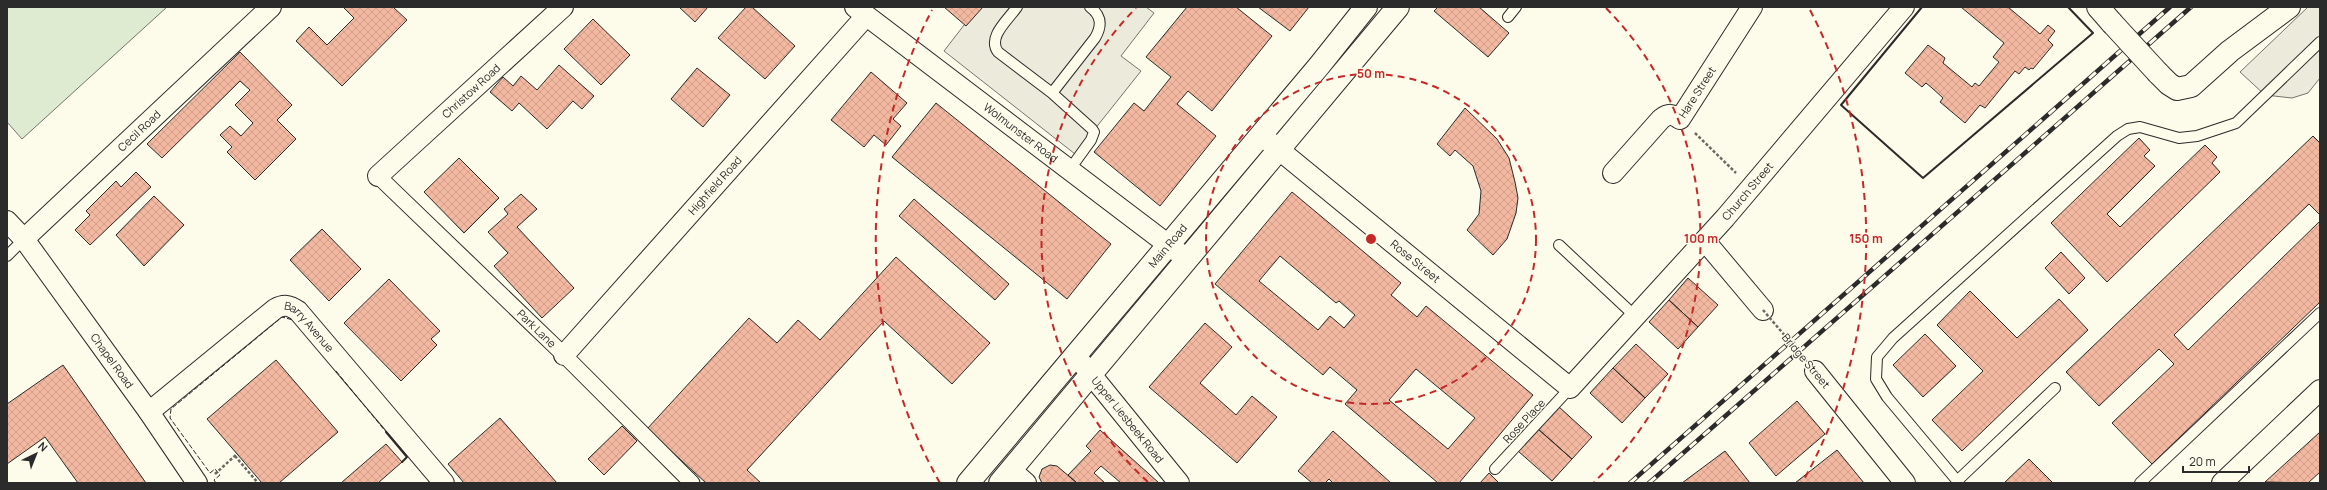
<svg xmlns="http://www.w3.org/2000/svg" width="2327" height="490" viewBox="0 0 2327 490" font-family="Manrope,sans-serif">
  <style>
    .pitch { fill: #deebd1; stroke: #74746e }
    .parking { fill: #eceadb; stroke: #74746e }
    .building { fill: url(#building-cross-hatch); stroke: #2b2b2b; fill-rule: evenodd }
    .lines { fill: none; stroke-linecap: round; stroke-linejoin: round }
    .service-casing { stroke: #2b2b2b; stroke-width: 12 }
    .pedestrian-casing { stroke: #2b2b2b; stroke-width: 17 }
    .minor-casing { stroke: #2b2b2b; stroke-width: 22 }
    .secondary-casing { stroke: #2b2b2b; stroke-width: 24 }
    .path { stroke: #6a6964; stroke-width: 2.5; stroke-dasharray: 3 2; stroke-linecap: butt }
    .service { stroke: #fdfbea; stroke-width: 10 }
    .pedestrian { stroke: #fdfbea; stroke-width: 15 }
    .minor { stroke: #fdfbea; stroke-width: 20 }
    .secondary { stroke: #fdfbea; stroke-width: 22 }
    .rail-casing { stroke: #2b2b2b; stroke-width: 4.5 }
    .rail { stroke: #fdfbea; stroke-width: 3; stroke-dasharray: 9; stroke-linecap: butt }
    .secondary-bridge-casing { stroke: #2b2b2b; stroke-width: 24; stroke-linecap: butt }
    .path-bridge { stroke: #6a6964; stroke-width: 2.5; stroke-dasharray: 3 2; stroke-linecap: butt }
    .secondary-bridge { stroke: #fdfbea; stroke-width: 22 }
    .fence { stroke: #2b2b2b; stroke-width: 1; stroke-dasharray: 5 2; stroke-linecap: butt }
    .wall { stroke: #2b2b2b; stroke-width: 2 }
    .ring { fill: none; stroke: #c62828; stroke-width: 2; stroke-dasharray: 7 5 }
    .labels { text-anchor: middle; stroke-width: 3; stroke-linejoin: round; paint-order: stroke }
    .street-label { font-size: 11px; fill: #2b2b2b; stroke: #fdfbea }
    .centre { fill: #c62828; stroke: #fdfbea; stroke-width: 2 }
    .ring-label { font-size: 12px; text-anchor: middle; font-weight: bold; fill: #c62828; stroke: #fdfbea; stroke-width: 3; stroke-linejoin: round; paint-order: stroke }
  </style>
  <defs>
    <pattern id="building-cross-hatch" width="8" height="8" patternUnits="userSpaceOnUse"><rect width="8" height="8" fill="#f2b8a0"/><path d="M0 0l8 8M0 8l8-8" fill="none" stroke="#d09e8a"/></pattern>
  </defs>
  <rect width="100%" height="100%" fill="#fdfbea"/>
  <!-- pitch -->
  <path class="pitch" d="M7,7H167L22,139L7,122Z"/>
  <!-- parking -->
  <path class="parking" d="M978,7H1146L1154,13L1121,56L1141,71L1075,154L944,51Z
    M2308,7H2320V78L2308,93L2292,98L2265,95L2240,72Z"/>
  <!-- building -->
  <path class="building" d="M343,7H393L407,20L342,86L296,41L309,27L327,45L354,18Z
    M679,7H708L695,22Z
    M746,7H752L795,46L765,79L718,38Z
    M944,7H983L966,26Z
    M1187,7H1236L1272,36L1212,111L1188,91L1177,104L1216,136L1160,206L1094,152L1134,103L1144,111L1171,77L1146,57Z
    M1258,7H1309L1290,31Z
    M1438,7H1479L1509,33L1488,57L1434,11Z
    M1961,7H2008L2040,34L2048,25L2055,31L2048,40L2053,45L2033,69L2031,68L2029,70L2025,67L2019,74L2015,71L1985,108L1980,105L1965,123L1940,102L1943,98L1932,88L1926,83L1922,87L1905,73L1928,45L1945,58L1943,63L1972,87L1975,83L1979,86L1999,62L1993,57L2004,43Z
    M593,19L630,55L601,85L564,49Z
    M240,52L292,105L277,120L296,139L255,180L227,152L232,147L220,135L230,126L241,136L253,123L235,105L250,90L240,81L162,158L147,144Z
    M559,65L594,96L582,109L573,101L547,129L519,103L512,111L490,92L503,77L513,86L521,76L537,90Z
    M697,68L730,95L703,127L671,99Z
    M871,72L907,103L893,119L901,126L886,145L874,135L864,147L831,120Z
    M936,103L1111,244L1067,299L892,157Z
    M1465,108L1497,139L1509,158L1515,182L1518,198L1516,213L1507,239L1493,255L1467,230L1479,214L1481,191L1473,166L1455,150L1450,156L1437,144Z
    M2313,136L2320,143V215L2309,204L2174,335L2188,350L2320,221V302L2152,464L2112,423L2174,364L2159,349L2099,406L2066,372Z
    M2139,138L2150,150L2144,156L2155,166L2107,214L2120,227L2205,145L2217,157L2212,163L2220,172L2107,282L2051,223Z
    M459,158L499,198L464,233L424,192Z
    M136,172L151,187L90,245L75,230L90,215L86,211L116,181L121,187Z
    M1292,192L1401,283L1391,295L1417,317L1426,306L1533,395L1459,483H1438L1345,404L1357,390L1330,367L1323,375L1215,284ZM1280,256L1336,303L1339,301L1355,315L1344,328L1330,316L1318,330L1259,281ZM1416,369L1475,418L1448,449L1389,400Z
    M521,194L537,209L517,227L574,288L542,318L494,266L508,253L488,232L508,214L504,209Z
    M154,196L184,225L144,266L116,235Z
    M914,199L1009,284L995,300L899,216Z
    M322,229L361,269L329,301L290,260Z
    M2061,252L2085,278L2069,294L2045,268Z
    M896,257L990,343L952,384L884,321L747,470L761,483H706L647,429L749,318L777,343L798,320L820,340Z
    M1688,278L1718,305L1698,327L1669,300Z
    M389,279L440,331L431,339L437,345L401,381L344,323Z
    M1970,291L2017,338L2059,299L2088,330L1962,451L1932,420L1983,371L1937,325Z
    M1669,300L1698,327L1678,349L1649,322Z
    M1205,323L1232,347L1200,383L1236,415L1252,396L1277,417L1237,463L1149,387Z
    M1925,334L1956,366L1923,397L1893,365Z
    M1636,344L1668,374L1645,398L1613,368Z
    M276,360L338,432L279,483H262L207,419Z
    M63,365L146,483H78L45,437L7,464V404Z
    M1613,368L1645,398L1622,423L1590,393Z
    M1797,401L1825,434L1776,476L1749,443Z
    M1558,406L1592,437L1572,459L1538,429Z
    M500,418L557,483H464L448,464Z
    M622,426L637,441L604,475L588,459Z
    M1538,429L1572,459L1552,481L1518,451Z
    M1100,430L1159,483H1121L1101,466L1094,473L1105,483H1077L1068,475L1091,451L1086,446Z
    M1333,431L1391,483H1333L1329,479L1325,483H1312L1298,471Z
    M2320,432V472L2308,483L2265,482Z
    M386,444L402,462L378,483H341Z
    M1837,450L1864,483H1795Z
    M1725,451L1750,483H1682Z
    M2029,459L2053,483H2004Z
    M1050,465L1057,466L1077,483H1042L1039,477L1042,469Z
    M1489,473L1499,483H1480Z"/>
  <g class="lines">
    <!-- service casing -->
    <g class="service-casing">
      <path id="service" d="M1017,7C1008,20 987,37 998,52L1052,93L1092,129L1094,132L1091,140L1070,169
        M1508,17L1516,7
        M1052,93L1095,38C1102,26 1102,16 1090,7
        M1559,245L1636,317
        M7,256L24,239
        M1495,469L1570,388
        M1957,481L2055,388
        M1959,483L1887,397L1876,379L1877,357L1893,338L2117,136L2128,129L2140,127L2179,138L2197,136L2236,123L2320,42
        M2140,483L2320,313"/>
    </g>
    <!-- pedestrian casing -->
    <g class="pedestrian-casing">
      <g id="pedestrian">
        <path id="s1" d="M378,176L564,355L692,483"/>
      </g>
    </g>
    <!-- minor casing -->
    <g class="minor-casing">
      <g id="minor">
        <path id="s2" d="M855,7L1187,259"/>
        <path id="s3" d="M1266,139L1570,388L1725,218L1904,7"/>
        <path id="s4" d="M1613,173L1661,119C1669,113 1672,114 1680,119L1752,7"/>
        <path id="s5" d="M378,176L563,7"/>
        <path id="s6" d="M7,221L24,239L149,412L197,483"/>
        <path id="s7" d="M24,239L271,7"/>
        <path d="M1705,241L1763,310"/>
        <path id="s8" d="M564,355L866,16"/>
        <path id="s9" d="M1076,356L1179,483"/>
        <path d="M1815,371L1905,483"/>
        <path id="s10" d="M149,412L275,309C284,304 289,305 298,311L444,483"/>
        <path d="M1011,470L1026,483"/>
        <path d="M2222,483L2320,390"/>
      </g>
    </g>
    <!-- secondary casing -->
    <g class="secondary-casing">
      <g id="secondary">
        <path d="M2098,7L2112,23"/>
        <path d="M2158,73L2169,84L2177,89L2191,86L2230,51L2289,7"/>
        <path id="s11" d="M968,483L1319,66L1366,7"/>
        <path d="M1000,483L1398,7"/>
      </g>
    </g>
    <!-- path -->
    <path class="path" d="M1695,133L1736,173
      M235,456L258,483
      M215,474L237,454"/>
    <!-- service -->
    <use href="#service" class="service"/>
    <!-- pedestrian -->
    <use href="#pedestrian" class="pedestrian"/>
    <!-- minor -->
    <use href="#minor" class="minor"/>
    <!-- secondary -->
    <use href="#secondary" class="secondary"/>
    <!-- rail casing -->
    <g class="rail-casing">
      <path id="rail" d="M1630,483L2170,7
        M1649,483L2191,7"/>
    </g>
    <!-- rail -->
    <use href="#rail" class="rail"/>
    <!-- secondary-bridge casing -->
    <g class="secondary-bridge-casing">
      <path id="secondary-bridge" d="M2112,23L2158,73"/>
    </g>
    <!-- path-bridge -->
    <path class="path-bridge" d="M1763,310L1815,371"/>
    <!-- secondary-bridge -->
    <use href="#secondary-bridge" class="secondary-bridge"/>
    <!-- fence -->
    <path class="fence" d="M336,371L386,432
      M216,483L214,480L220,475L215,469L210,473L170,418L171,409L282,317L293,320"/>
    <!-- wall -->
    <path class="wall" d="M1922,7L1841,105L1923,178L2093,33L2068,7
      M386,432L407,457L402,462"/>
  </g>
  <!-- distance rings -->
  <g class="ring">
    <circle cx="1371" cy="239" r="165"/>
    <path d="M1148 482A330 330 0 0 1 1136 8M1606 8A330 330 0 0 1 1594 482"/>
    <path d="M940 483A495 495 0 0 1 932 10M1810 10A495 495 0 0 1 1802 483"/>
  </g>
  <g class="labels">
    <!-- street labels -->
    <g class="street-label">
      <text dy="4" stroke="none"><textPath href="#s4" startOffset="125">Hare Street</textPath></text>
      <text dy="4" stroke="none"><textPath href="#s5" startOffset="126">Christow Road</textPath></text>
      <text dy="4" stroke="none"><textPath href="#s7" startOffset="158">Cecil Road</textPath></text>
      <text dy="4" stroke="none"><textPath href="#s2" startOffset="208">Wolmunster Road</textPath></text>
      <text dy="4" stroke="none"><textPath href="#s8" startOffset="227">Highfield Road</textPath></text>
      <text dy="4" stroke="none"><textPath href="#s3" startOffset="658">Church Street</textPath></text>
      <text dy="4" stroke="none"><textPath href="#s11" startOffset="310">Main Road</textPath></text>
      <text dy="4" stroke="none"><textPath href="#s3" startOffset="193">Rose Street</textPath></text>
      <text dy="4" stroke="none"><textPath href="#s1" startOffset="220">Park Lane</textPath></text>
      <text dy="4" stroke="none"><textPath href="#s10" startOffset="206">Barry Avenue</textPath></text>
      <text dy="4" stroke="none"><textPath href="#s6" startOffset="175">Chapel Road</textPath></text>
      <text transform="translate(1806 361) rotate(50)" y="4">Bridge Street</text>
      <text dy="4" stroke="none"><textPath href="#s9" startOffset="82">Upper Liesbeek Road</textPath></text>
      <text transform="translate(1524 421) rotate(-47)" y="4">Rose Place</text>
    </g>
  </g>
  <circle cx="1371" cy="239" r="6" class="centre"/>
  <g class="ring-label">
    <text x="1371" y="78">50 m</text>
    <text x="1701" y="243">100 m</text>
    <text x="1866" y="243">150 m</text>
  </g>
  <!-- border -->
  <rect width="2327" height="490" fill="none" stroke="#2b2b2b" stroke-width="16"/>
  <!-- north arrow -->
  <g transform="translate(36 454) rotate(43)" stroke="#fdfbea" stroke-width="3" paint-order="stroke">
  <path d="M0-3L7 15L0 10L-7 15Z" fill="#2b2b2b"/>
  <text y="-6" font-size="11" font-weight="bold" text-anchor="middle" fill="#2b2b2b">N</text>
  </g>
  <!-- scale -->
  <path d="M2183 466v6h66v-6" fill="none" stroke="#2b2b2b" stroke-width="2"/>
  <text x="2189" y="466" font-size="12" fill="#2b2b2b" stroke="#fdfbea" stroke-width="3" paint-order="stroke">20 m</text>
</svg>
